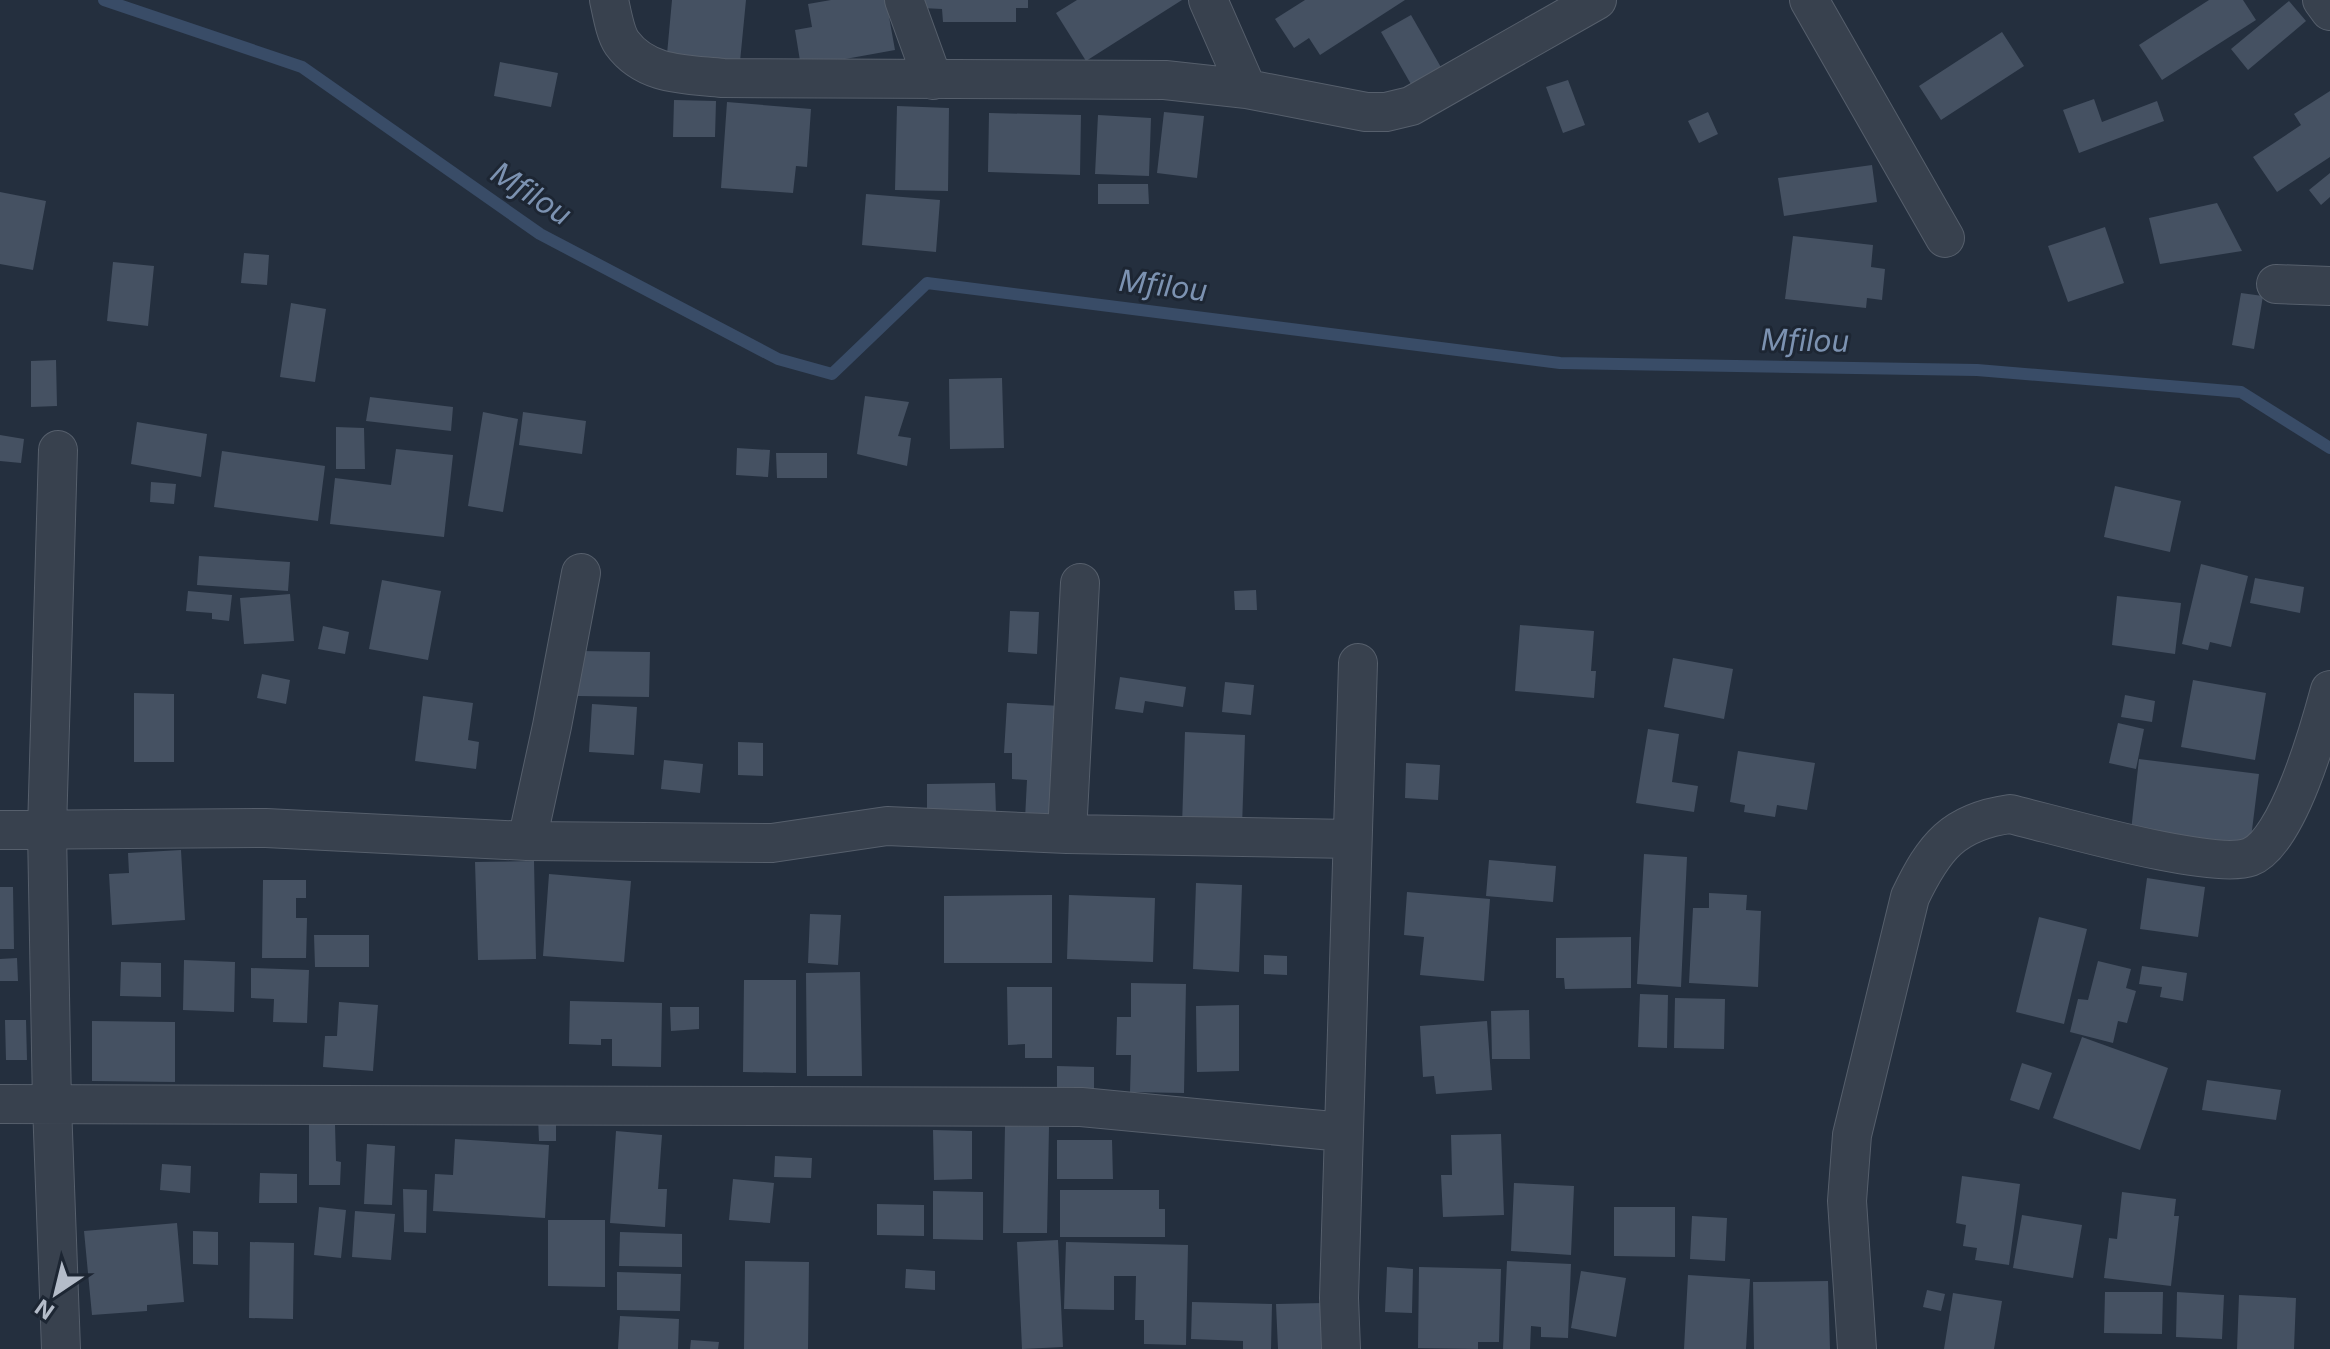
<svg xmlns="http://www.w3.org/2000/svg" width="2330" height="1349" viewBox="0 0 2330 1349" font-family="Inter,sans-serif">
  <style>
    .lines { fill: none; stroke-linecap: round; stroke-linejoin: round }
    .stream { stroke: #394c67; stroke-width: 12 }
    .building { fill: #455162 }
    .street-casing { stroke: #565f6c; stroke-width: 40 }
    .street { stroke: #38414e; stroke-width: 38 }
    .labels { text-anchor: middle; stroke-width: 6; stroke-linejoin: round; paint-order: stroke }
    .water-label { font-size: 30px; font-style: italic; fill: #7c92b1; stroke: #1d2633 }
  </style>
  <rect width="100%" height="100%" fill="#242f3e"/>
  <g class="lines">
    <!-- stream -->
    <path class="stream" d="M104,0L302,67L540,234L778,359L832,374L927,283L1560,363L1977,370L2241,392L2330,448"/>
  </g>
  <!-- building -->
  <path class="building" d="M672,0H746L739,72L666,65Z
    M831,0H886L895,50L801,67L795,30L812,27L808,4Z
    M922,0H1028V8H1016V22H943L942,9L922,8Z
    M1077,0H1182L1086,61L1056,13Z
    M1305,0H1405L1320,55L1309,38L1294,48L1275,19Z
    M2209,0H2243L2256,20L2162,80L2139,45Z
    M2289,1L2306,21L2248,70L2231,49Z
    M1411,15L1446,76L1416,93L1381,32Z
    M2002,32L2024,66L1941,120L1919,86Z
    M500,62L558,73L551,107L494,96Z
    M1568,80L1585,125L1563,133L1546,87Z
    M2330,91V157L2277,192L2253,157L2301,125L2294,114Z
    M2094,99L2102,122L2157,101L2164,121L2079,153L2063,110Z
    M674,100L716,101L715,137H673Z
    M727,102L811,109L807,167L796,166L793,193L721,188Z
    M897,106L949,108L948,191L895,190Z
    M1164,112L1204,116L1197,178L1157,173Z
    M1708,112L1718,134L1699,143L1688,121Z
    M989,113L1081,115L1080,175L988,172Z
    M1098,115L1151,118L1149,176L1095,174Z
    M1872,165L1877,202L1784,216L1778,178Z
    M2330,173V197L2321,205L2309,190Z
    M1098,184H1148L1149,204H1098Z
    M0,192L46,201L33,270L0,264Z
    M866,194L940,200L936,252L862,245Z
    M2217,203L2242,251L2160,264L2149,218Z
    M2105,227L2124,283L2068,302L2048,246Z
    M1793,236L1873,245L1871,267L1885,269L1882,300L1867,298L1866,308L1785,299Z
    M244,253L269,255L267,285L241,283Z
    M113,262L154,266L148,326L107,321Z
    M2241,293L2263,296L2254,349L2232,345Z
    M291,303L326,309L315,382L280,377Z
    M56,360L57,406L31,407V361Z
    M1002,378L1004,448L950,449L949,379Z
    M865,396L909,402L898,436L911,438L907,466L857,454Z
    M370,397L453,407L451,431L366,421Z
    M483,412L518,419L503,512L468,506Z
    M523,412L586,421L582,454L519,445Z
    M137,422L207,434L201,477L131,464Z
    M336,427L364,428L365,469H336Z
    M0,435L24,439L21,463L0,461Z
    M737,448L770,450L768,477L736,475Z
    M396,449L453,455L444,537L330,524L335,478L391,485Z
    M222,451L325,466L318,521L214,507Z
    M776,453H827V478H777Z
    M151,482L176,484L174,504L150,502Z
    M2115,486L2181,501L2170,552L2104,537Z
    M199,556L290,562L288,591L197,585Z
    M2201,564L2248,576L2231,647L2210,642L2208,650L2182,644Z
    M2255,578L2304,587L2300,613L2250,603Z
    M382,580L441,591L428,660L369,649Z
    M1256,590L1257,610H1235L1234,591Z
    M188,591L232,595L229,621L212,619V613L186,611Z
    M290,594L294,641L244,644L240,598Z
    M2117,596L2181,603L2175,654L2112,645Z
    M1010,611L1039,612L1037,654L1008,652Z
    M1520,625L1594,631L1591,671H1596L1594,698L1515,691Z
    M323,626L349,632L345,654L318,649Z
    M578,651L650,652L649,697L578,696Z
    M1673,658L1733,669L1724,719L1664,707Z
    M262,674L290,680L286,704L257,698Z
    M1120,677L1186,687L1183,707L1145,701L1143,713L1115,709Z
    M2193,680L2266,693L2255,760L2181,747Z
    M1225,682L1254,685L1251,715L1222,712Z
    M134,693L174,694V762H134Z
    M2125,695L2155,701L2152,722L2121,717Z
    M423,696L473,703L468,740L479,742L476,769L415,761Z
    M1007,703L1061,706L1056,820L1025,819L1027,780L1012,779V753H1004Z
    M592,704L637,707L634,755L589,752Z
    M2118,723L2144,729L2136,769L2109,763Z
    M1648,729L1679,734L1672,782L1698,786L1694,812L1636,803Z
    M1185,732L1245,735L1242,828L1182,826Z
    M738,742L763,743V776L738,775Z
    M1738,751L1815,763L1807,810L1777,805L1775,817L1744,812L1745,805L1730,802Z
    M2139,759L2259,774L2250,846L2131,831Z
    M664,760L703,764L700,793L661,789Z
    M1406,763L1440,765L1438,800L1405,798Z
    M995,783L996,814L927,815V784Z
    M181,850L185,920L112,925L109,874L129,873L128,853Z
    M1644,854L1687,857L1681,987L1637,984Z
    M1489,860L1556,866L1553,902L1486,896Z
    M534,861L536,959L478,960L475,862Z
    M549,874L631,881L624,962L543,956Z
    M2147,878L2205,887L2198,937L2140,929Z
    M263,880H306V898H296V918H307L306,958H262Z
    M1196,883L1242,885L1239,972L1193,969Z
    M0,887H13L14,949H0Z
    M1407,892L1490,899L1484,981L1420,975L1424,937L1404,935Z
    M1709,893L1747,895L1746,910L1761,911L1758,987L1689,983L1693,908H1709Z
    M1052,895V963H944V896Z
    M1069,895L1155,898L1153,962L1067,959Z
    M810,914L841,915L838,965L808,963Z
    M2039,917L2087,929L2064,1024L2016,1012Z
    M314,935H369V967H315Z
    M1631,937V988L1565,989L1564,978H1556V938Z
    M1264,955L1287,956V975L1264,974Z
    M17,958L18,981H0V959Z
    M184,960L235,962L234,1012L183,1010Z
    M2098,961L2131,969L2126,988L2136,991L2127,1023L2118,1021L2113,1043L2070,1032L2078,999L2088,1000Z
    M121,962L161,963V997L120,996Z
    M2142,966L2187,973L2183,1001L2160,997L2162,987L2139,984Z
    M251,968L309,970L307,1023L273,1022L274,999L251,998Z
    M860,972L862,1076H807L806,973Z
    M744,980H796V1073L743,1072Z
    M1131,983L1186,984L1184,1093L1130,1092L1131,1055H1116L1117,1017H1131Z
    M1007,987H1052V1058H1025V1044L1008,1045Z
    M1640,994L1668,995L1667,1048L1638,1047Z
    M1675,998L1725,999L1724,1049L1674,1048Z
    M570,1001L662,1003L661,1067L612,1066V1039H601V1045L569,1044Z
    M339,1002L378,1005L373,1071L323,1067L325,1036H337Z
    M1239,1005V1071L1197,1072L1196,1006Z
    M670,1007H699V1029L671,1031Z
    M1529,1010L1530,1059H1492L1491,1011Z
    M5,1020H26L27,1060H6Z
    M92,1021L175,1022V1082L92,1081Z
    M1487,1021L1492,1090L1436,1094L1434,1076L1423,1077L1420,1026Z
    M2082,1037L2168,1068L2140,1150L2053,1118Z
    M2022,1063L2052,1073L2039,1110L2010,1100Z
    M1057,1066L1094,1067V1096L1057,1095Z
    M2207,1080L2281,1090L2276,1120L2202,1110Z
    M556,1116V1141H539L538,1117Z
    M309,1123L335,1124L336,1161L341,1162L340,1185H309Z
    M1005,1126L1049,1127L1047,1233H1003Z
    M933,1130L972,1131V1179L934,1180Z
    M616,1131L662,1135L658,1189H667L665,1227L610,1223Z
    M1501,1134L1504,1215L1443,1217L1441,1175H1452L1451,1135Z
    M455,1139L549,1145L545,1218L433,1211L435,1174L453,1175Z
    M1057,1140H1112L1113,1179H1057Z
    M367,1144L395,1146L392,1205L364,1204Z
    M775,1156L812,1158L811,1178L774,1177Z
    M162,1164L191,1166L190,1193L160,1190Z
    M260,1173L297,1174V1203H259Z
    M1962,1176L2020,1184L2009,1265L1975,1260L1977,1248L1963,1246L1966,1225L1956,1223Z
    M733,1179L774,1183L770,1223L729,1220Z
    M1514,1183L1574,1186L1571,1255L1511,1251Z
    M403,1189L427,1190L426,1233L404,1232Z
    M1060,1190H1159V1209H1165V1237H1060Z
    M933,1191L983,1192V1240L933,1239Z
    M2122,1192L2176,1199L2174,1216H2179L2171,1286L2104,1278L2109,1238L2117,1239Z
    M877,1204L924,1205V1236L877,1235Z
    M319,1207L346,1210L341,1258L314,1255Z
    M1614,1207H1675V1257L1614,1256Z
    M355,1211L395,1214L391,1260L352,1257Z
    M2022,1215L2082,1225L2073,1278L2013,1268Z
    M1692,1216L1727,1218L1725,1261L1690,1259Z
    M548,1220H605V1287L548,1286Z
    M177,1223L184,1302L147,1305V1311L92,1315L84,1231Z
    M193,1231L218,1232V1265L193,1264Z
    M620,1232L682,1234V1267L619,1266Z
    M1058,1240L1063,1347L1022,1349L1017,1242Z
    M250,1242L294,1243L293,1319L249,1318Z
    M1066,1242L1188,1245L1186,1345L1144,1344V1320H1135L1136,1276H1114V1310L1064,1309Z
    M745,1261L809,1262L808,1349H744Z
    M1507,1261L1571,1264L1568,1338L1541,1337V1327L1531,1326L1530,1349H1503Z
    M1387,1267L1413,1269L1412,1313L1385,1312Z
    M1419,1267L1501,1269L1499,1342H1478V1349L1418,1348Z
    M906,1269L935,1271V1290L905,1288Z
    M1581,1271L1626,1278L1616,1337L1571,1328Z
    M617,1272L681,1274L680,1311L617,1310Z
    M1688,1275L1750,1279L1746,1349H1684Z
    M1828,1281L1830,1349H1754L1753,1282Z
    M1927,1290L1945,1294L1941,1311L1923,1307Z
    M2105,1292H2163L2162,1334L2104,1333Z
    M2177,1292L2224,1295L2222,1339L2176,1337Z
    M1953,1293L2002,1301L1994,1349H1944Z
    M2239,1295L2296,1298L2294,1349H2237Z
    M1192,1302L1272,1304L1271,1349H1243V1341L1191,1339Z
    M1324,1303L1325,1349H1278L1276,1304Z
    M620,1316L679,1319L678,1349H618Z
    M691,1340L719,1342L718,1349H690Z"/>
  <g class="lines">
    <!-- street casing -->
    <g class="street-casing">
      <path id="street" d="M609,0C612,13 615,33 622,43C646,76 686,74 723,78L1165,80L1247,89L1366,112H1386L1411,106L1597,0
        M904,0L933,80
        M1208,0L1247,89
        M1809,0L1945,238
        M2322,0L2330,11
        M2276,284L2330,286
        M58,450L47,830L52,1105L61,1349
        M0,830L266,828L527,841L772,843L887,826L1067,834L1351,839
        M1067,834L1080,583
        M527,841L552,726L581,573
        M0,1104L1081,1107L1343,1132
        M1341,1349L1339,1298L1358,663
        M1857,1349L1847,1201L1852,1135L1910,897C1934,847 1953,822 2010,814C2057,825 2212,871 2250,857C2288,843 2320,727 2330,690"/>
    </g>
    <!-- street -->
    <use href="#street" class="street"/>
  </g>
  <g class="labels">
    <!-- water labels -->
    <g class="water-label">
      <text transform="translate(531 194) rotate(33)" y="10">Mfilou</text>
      <text transform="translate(1163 286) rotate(7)" y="10">Mfilou</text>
      <text transform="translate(1805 341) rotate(1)" y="10">Mfilou</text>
    </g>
  </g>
  <!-- north arrow -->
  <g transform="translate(56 1293) rotate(215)" stroke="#1d2633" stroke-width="6" paint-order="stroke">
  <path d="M0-6L14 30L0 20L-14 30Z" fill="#b4bcc9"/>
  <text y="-12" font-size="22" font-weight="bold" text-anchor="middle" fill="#b4bcc9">N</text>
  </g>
</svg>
